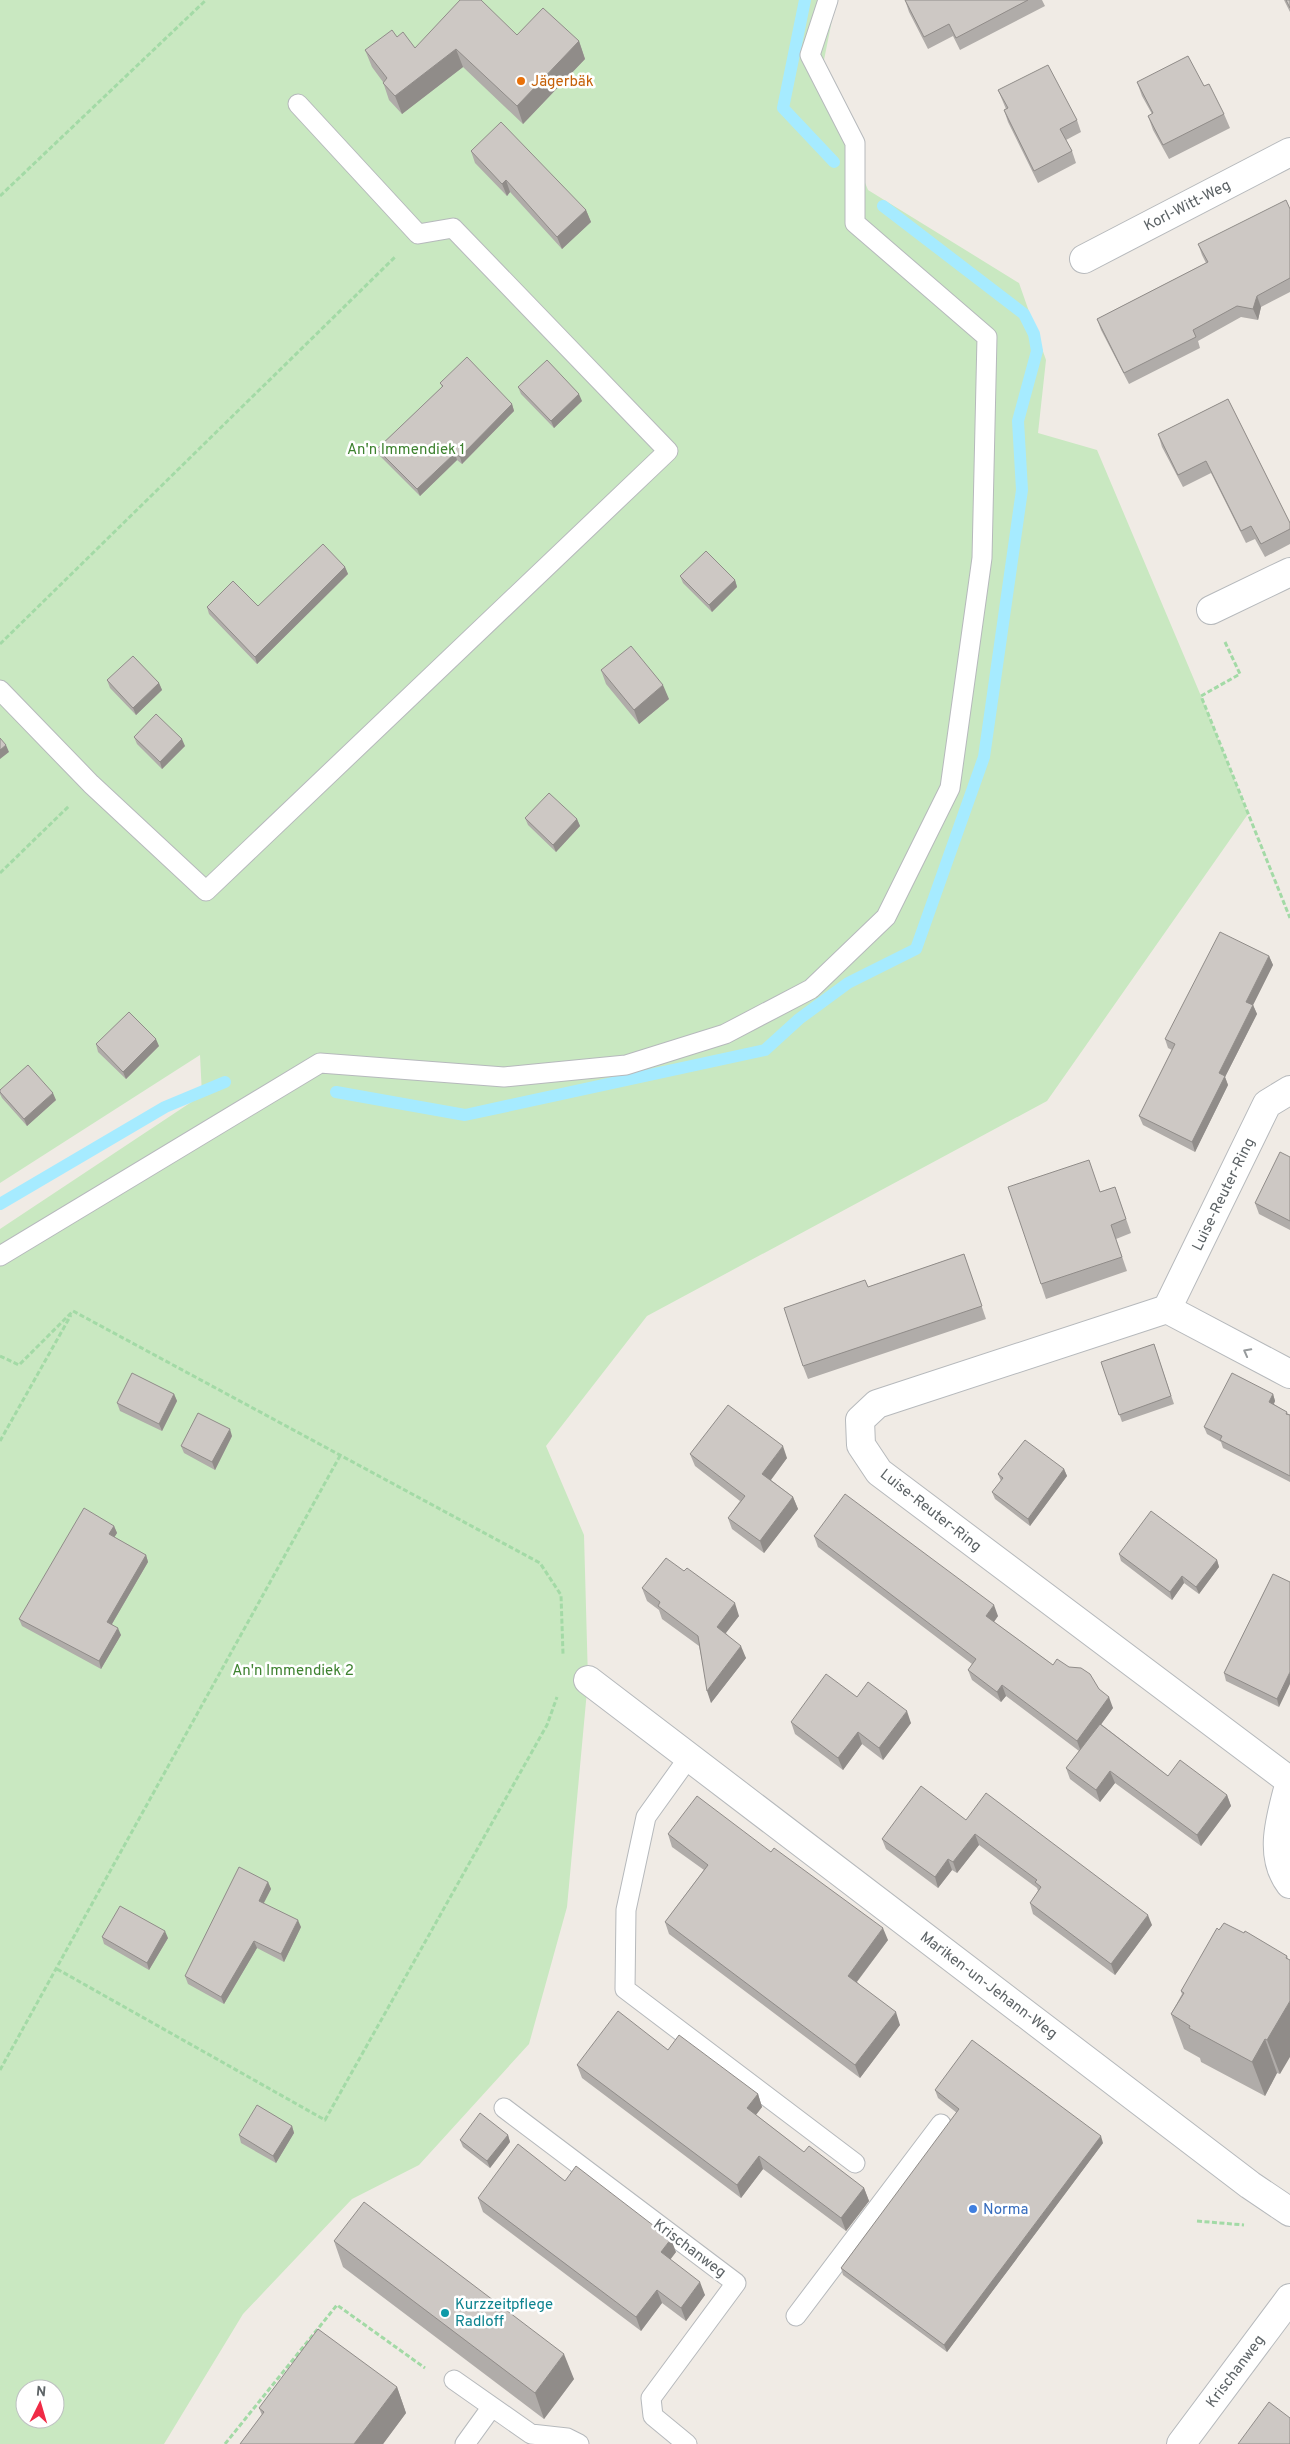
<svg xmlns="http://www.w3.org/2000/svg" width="1290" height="2444" viewBox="0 0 1290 2444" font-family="Overpass,sans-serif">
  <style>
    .green { fill: #c9e8c1; fill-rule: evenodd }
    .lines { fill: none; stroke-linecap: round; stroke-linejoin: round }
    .stream { stroke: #a6ebff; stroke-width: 12 }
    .service-casing { stroke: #b6b9bc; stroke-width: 21 }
    .minor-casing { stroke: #b6b9bc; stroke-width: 30 }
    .path { stroke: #a3daa6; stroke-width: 3; stroke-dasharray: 5 2.5; stroke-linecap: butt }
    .service { stroke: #fff; stroke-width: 19 }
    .minor { stroke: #fff; stroke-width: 28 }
    .wall { fill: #b0aca9 }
    .shaded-wall { fill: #908c89 }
    .building { fill: #cdc8c4; stroke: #908c89 }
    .oneway { stroke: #969a9c }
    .food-dot { fill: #e8710a; stroke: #fff; stroke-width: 2 }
    .shop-dot { fill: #3f7fe0; stroke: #fff; stroke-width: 2 }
    .culture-dot { fill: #0f9aa8; stroke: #fff; stroke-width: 2 }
    .labels { text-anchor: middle; stroke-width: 5; stroke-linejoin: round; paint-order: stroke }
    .food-label { font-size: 15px; fill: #c56008; stroke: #fff; text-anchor: start }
    .street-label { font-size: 15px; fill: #5d6366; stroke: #fff }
    .park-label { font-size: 15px; fill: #3e8230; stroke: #fff }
    .shop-label { font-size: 15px; fill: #366cbe; stroke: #fff; text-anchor: start }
    .culture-label { font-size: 15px; fill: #0d838f; stroke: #fff; text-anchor: start }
  </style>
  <rect width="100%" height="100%" fill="#f0ebe5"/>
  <!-- green -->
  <path class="green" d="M0,0H836L821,75L868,190L1019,283L1046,360L1038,433L1097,450L1201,696L1248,814L1047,1101L647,1316L546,1446L584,1535L588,1680L567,1907L529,2044L419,2165L352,2199L243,2314L164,2444H0V1229L202,1095L200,1055L0,1183ZM25,2389H55V2419H25Z"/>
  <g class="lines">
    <!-- stream -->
    <path class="stream" d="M805,0L783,108L834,162
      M336,1092L465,1115L765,1050L799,1019L848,983L916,949L984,757L1022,490L1018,421L1037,351L1034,334L1024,314L883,206
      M0,1204L165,1107L225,1082"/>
    <!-- service casing -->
    <g class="service-casing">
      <path id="service" d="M0,690L91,784L206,891L668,451L453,228L418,234L298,104
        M0,1256L320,1063L504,1077L626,1065L725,1034L811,989L886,917L950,788L982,558L987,337L855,223V143L810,55L828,0
        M689,1757L646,1817L626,1910L625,1989L855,2163
        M504,2108L736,2283L651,2398L653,2416L687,2444
        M796,2316L941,2124
        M454,2380L531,2434L567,2438L579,2444
        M465,2444L491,2408"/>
    </g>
    <!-- minor casing -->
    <g class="minor-casing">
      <path id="minor" d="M1084,259L1290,152
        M1211,610L1290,572
        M1290,1090L1267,1104L1167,1309L877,1404L860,1420L861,1445L879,1472L1290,1781C1282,1814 1267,1854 1290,1884
        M1167,1309L1290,1374
        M588,1680L1250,2185L1290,2212
        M1181,2444L1290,2298"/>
    </g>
    <!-- path -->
    <path class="path" d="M0,196L206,0
      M1225,642L1240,674L1201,696L1290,918
      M0,644L396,256
      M0,873L69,806
      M0,1356L19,1365L73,1311L540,1563L561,1595L563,1654
      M0,1441L71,1315
      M57,1969L325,2120L547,1725L557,1697
      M0,2070L341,1454
      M1197,2221L1244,2225
      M225,2444L337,2305L425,2368"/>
    <!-- service -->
    <use href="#service" class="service"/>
    <!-- minor -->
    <use href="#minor" class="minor"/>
  </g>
  <!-- wall -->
  <path class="wall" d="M905,0H1042L1045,6L960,50L953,36L928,49L909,12Z
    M1284,0H1290V12Z
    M517,35L579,41L585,59L523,124L463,67L402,114L389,100L383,82L372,67L365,50L397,37L415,48Z
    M1137,82L1204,86L1224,114L1230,128L1169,159L1153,130L1148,116L1152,114L1142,96Z
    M998,90L1077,120L1081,132L1066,140L1072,151L1076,163L1038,183L1008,122L1004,110L1006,109Z
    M471,151L586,210L591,222L562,249L510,192L507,196L475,163Z
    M1290,209V292L1261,307L1258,320L1241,317L1198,341L1200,348L1129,384L1101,330L1097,319L1206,263L1202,255L1198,244Z
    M440,383L512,404L514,411L462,464L457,460L420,496L380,456L377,449L442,387Z
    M518,387L582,401L554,428L521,394Z
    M1228,399L1290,523V544L1265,557L1255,539L1246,543L1211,473L1183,487L1162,447L1158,434Z
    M345,567L348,574L257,664L209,614L207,607L258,606Z
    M680,576L735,580L737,587L712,612L683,583Z
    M601,670L669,699L639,724L606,684Z
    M107,680L159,683L162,690L136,715L110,688Z
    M134,737L185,746L162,769L137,744Z
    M525,818L577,819L580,826L556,852L528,825Z
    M1269,956L1273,965L1253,1005L1257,1014L1225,1077L1228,1085L1195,1152L1143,1125L1139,1116L1172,1050L1168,1048L1165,1039Z
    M96,1044L159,1046L126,1079L98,1052Z
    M0,1090L56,1100L27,1126L2,1098L0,1094Z
    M1290,1157V1230L1259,1214L1255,1203Z
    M1115,1187L1131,1233L1116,1239L1127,1271L1046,1299L1041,1284L1100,1192Z
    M964,1254L986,1319L808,1379L803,1366L868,1287Z
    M1154,1344L1174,1404L1122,1422L1101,1362Z
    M174,1394L177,1401L162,1431L120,1411L117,1403Z
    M1273,1394L1275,1401L1274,1404L1290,1415V1482L1223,1448L1221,1442L1207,1434L1204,1427Z
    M232,1436L215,1470L184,1453L181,1446Z
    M690,1454L787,1458L771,1480L793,1497L798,1509L764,1553L732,1529L728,1518L740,1501L695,1466Z
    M1064,1469L1067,1476L1030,1526L995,1499L992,1492L1001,1481L998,1474Z
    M114,1526L117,1533L114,1537L146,1555L148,1562L112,1624L121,1635L101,1669L22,1626L19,1619Z
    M814,1536L998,1616L994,1622L1053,1665L1099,1689L1113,1708L1101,1724L1168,1776L1227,1795L1231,1806L1201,1846L1115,1783L1100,1802L1070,1779L1066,1768L1079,1751L1006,1696L1001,1702L972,1680L968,1670L972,1664L818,1547Z
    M1119,1554L1217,1560L1219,1567L1199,1594L1184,1583L1172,1600L1121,1561Z
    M1273,1574L1279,1707L1226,1681L1224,1673Z
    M642,1588L739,1616L726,1633L746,1658L711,1703L699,1646L662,1619L659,1610L647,1601Z
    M857,1697L911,1723L883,1760L862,1744L843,1770L795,1734L791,1722Z
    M966,1820L1152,1925L1115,1975L1033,1914L1030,1903L1038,1891L1037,1888L979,1845L957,1873L952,1870L938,1888L886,1849L882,1839Z
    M668,1834L888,1940L857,1982L900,2025L860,2078L669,1934L665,1922L704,1870L672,1847Z
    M268,1882L271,1889L264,1903L301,1927L284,1962L257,1948L224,2004L188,1984L185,1976Z
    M1219,1930L1287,1956L1288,1959L1280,2074L1277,2073L1265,2096L1201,2062L1200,2058L1184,2049L1171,2014L1182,1994L1181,1991Z
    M102,1937L168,1938L149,1970L104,1944Z
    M668,2050L758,2094L762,2107L756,2115L804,2152L864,2188L869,2201L846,2231L763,2169L741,2198L582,2078L577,2065Z
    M935,2090L1103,2143L947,2352L843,2275L841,2268L957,2113L938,2098Z
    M292,2126L294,2133L276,2163L241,2143L239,2135Z
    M508,2135L510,2142L490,2168L463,2147L460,2140Z
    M565,2181L676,2252L670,2260L705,2295L686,2321L662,2303L641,2331L483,2212L478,2198Z
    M334,2241L574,2379L544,2419L343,2267Z
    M397,2387L406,2413L383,2444H240L262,2415L259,2408Z"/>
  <!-- shaded-wall -->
  <path class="shaded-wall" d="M579,41L585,59L523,124L517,106Z
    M456,49L463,67L402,114L395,96Z
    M506,180L510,192L507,196L502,184Z
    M586,210L591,222L562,249L557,237Z
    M1257,296L1261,307L1258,320L1253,309Z
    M579,394L582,401L554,428L551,421Z
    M512,404L514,411L462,464L460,457Z
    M455,453L457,460L420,496L417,489Z
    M345,567L348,574L257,664L255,657Z
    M735,580L737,587L712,612L709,605Z
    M159,683L162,690L136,715L133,708Z
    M663,685L669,699L639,724L634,710Z
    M182,739L185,746L162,769L160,762Z
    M6,745L9,752L0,759V750Z
    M577,819L580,826L556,852L553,845Z
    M1269,956L1273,965L1250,1011L1246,1002Z
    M1253,1005L1257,1014L1225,1077L1228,1085L1195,1152L1192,1142L1219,1073Z
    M156,1039L159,1046L126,1079L123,1072Z
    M53,1093L56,1100L27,1126L24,1119Z
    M174,1394L177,1401L162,1431L159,1424Z
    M1273,1394L1275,1401L1271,1409L1269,1402Z
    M230,1429L232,1436L215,1470L212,1462Z
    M783,1446L787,1458L767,1485L762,1474Z
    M1064,1469L1067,1476L1030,1526L1028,1519Z
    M793,1497L798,1509L764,1553L760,1541Z
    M114,1526L117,1533L112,1541L109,1534Z
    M146,1555L148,1562L109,1629L107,1622Z
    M1217,1560L1219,1567L1199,1594L1196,1587Z
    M1182,1576L1184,1583L1172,1600L1170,1592Z
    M735,1603L739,1616L721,1639L717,1627Z
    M994,1605L998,1616L990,1627L986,1616Z
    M118,1628L121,1635L101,1669L99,1661Z
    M741,1646L746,1658L711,1703L707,1691Z
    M1290,1672V1684L1279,1707L1277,1699Z
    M1002,1685L1006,1696L1001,1702L997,1692Z
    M1109,1697L1113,1708L1081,1752L1077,1741Z
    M907,1711L911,1723L883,1760L879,1748Z
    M858,1732L862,1744L843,1770L838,1758Z
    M1110,1771L1115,1783L1100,1802L1096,1790Z
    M1227,1795L1231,1806L1201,1846L1197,1835Z
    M975,1834L979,1845L957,1873L953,1862Z
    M948,1859L952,1870L938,1888L935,1877Z
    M268,1882L271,1889L261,1908L259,1901Z
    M1148,1915L1152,1925L1115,1975L1111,1964Z
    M298,1920L301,1927L284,1962L281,1954Z
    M883,1928L888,1940L852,1988L848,1976Z
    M165,1931L168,1938L149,1970L147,1963Z
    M254,1941L257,1948L224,2004L221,1997Z
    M1290,2001V2057L1280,2074L1267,2040Z
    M896,2012L900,2025L860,2078L855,2065Z
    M1265,2039L1277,2073L1265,2096L1252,2062Z
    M758,2094L762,2107L751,2121L747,2108Z
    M292,2126L294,2133L276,2163L273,2156Z
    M508,2135L510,2142L490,2168L487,2161Z
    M1101,2136L1103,2143L947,2352L944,2345Z
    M759,2156L763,2169L741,2198L737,2185Z
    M864,2188L869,2201L846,2231L841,2218Z
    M671,2239L676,2252L665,2266L661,2252Z
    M700,2282L705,2295L686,2321L681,2308Z
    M657,2290L662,2303L641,2331L636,2317Z
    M564,2354L574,2379L544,2419L535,2393Z
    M397,2387L406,2413L383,2444H354Z"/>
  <!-- building -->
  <path class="building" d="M460,0H481L517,35L543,8L579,41L517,106L456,49L395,96L383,83L387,78L365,50L392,30L397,37L403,32L415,48Z
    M905,0H1028L956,38L949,24L924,37Z
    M1286,0H1290V8Z
    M1188,56L1204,86L1209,84L1224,114L1163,145L1148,116L1153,113L1137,82Z
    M1048,65L1077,120L1060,129L1072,151L1034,171L1004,110L1008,108L998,90Z
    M501,122L586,210L557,237L506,180L502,184L471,151Z
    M1286,200L1290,209V278L1257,296L1253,309L1237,306L1193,330L1196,337L1124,373L1097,319L1208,262L1198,244Z
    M467,357L512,404L460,457L455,453L417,489L377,449L443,386L440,383Z
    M547,360L579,394L551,421L518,387Z
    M1228,399L1290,523V529L1261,544L1251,526L1241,531L1206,461L1178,475L1158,434Z
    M323,544L345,567L255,657L207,607L233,581L258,606Z
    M706,551L735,580L709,605L680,576Z
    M631,646L663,685L634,710L601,670Z
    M133,656L159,683L133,708L107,680Z
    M156,714L182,739L160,762L134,737Z
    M0,738L6,745L0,750Z
    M549,793L577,819L553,845L525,818Z
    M1220,932L1269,956L1246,1002L1253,1005L1219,1073L1225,1076L1192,1142L1139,1116L1175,1044L1165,1039Z
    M129,1012L156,1039L123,1072L96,1044Z
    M28,1065L53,1093L24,1119L0,1092V1090Z
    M1280,1152L1290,1157V1221L1255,1203Z
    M1089,1160L1100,1192L1115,1187L1126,1219L1111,1225L1122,1257L1041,1284L1008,1187Z
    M964,1254L982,1306L803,1366L784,1308L865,1280L868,1287Z
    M1154,1344L1171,1396L1119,1415L1101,1362Z
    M132,1373L174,1394L159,1424L117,1403Z
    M1232,1373L1273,1394L1269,1402L1287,1412L1286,1414L1290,1415V1476L1220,1440L1222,1436L1204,1427Z
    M728,1405L783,1446L762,1474L793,1497L760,1541L728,1518L745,1496L690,1454Z
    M198,1413L230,1429L212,1462L181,1446Z
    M1025,1440L1064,1469L1028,1519L992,1492L1003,1478L998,1474Z
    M845,1494L994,1605L986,1616L1053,1665L1057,1659L1069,1667L1081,1668L1090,1674L1099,1689L1109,1697L1077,1741L1002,1685L997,1692L968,1670L976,1659L814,1536Z
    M84,1508L114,1526L109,1534L146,1555L107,1622L118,1628L99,1661L19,1619Z
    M1151,1511L1217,1560L1196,1587L1182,1576L1170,1592L1119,1554Z
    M666,1558L684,1571L687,1568L735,1603L717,1627L741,1646L707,1691L698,1636L658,1606L660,1602L642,1588Z
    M1273,1574L1290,1582V1672L1277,1699L1224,1673Z
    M826,1674L857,1697L868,1682L907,1711L879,1748L858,1732L838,1758L791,1722Z
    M1100,1724L1168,1776L1180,1760L1227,1795L1197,1835L1110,1771L1096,1790L1066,1768Z
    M921,1786L966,1820L986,1793L1148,1915L1111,1964L1030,1903L1041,1887L1035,1882L1037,1880L975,1834L953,1862L948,1859L935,1877L882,1839Z
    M697,1796L771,1852L774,1848L883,1928L848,1976L896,2012L855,2065L665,1922L708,1865L668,1834Z
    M239,1867L268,1882L259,1901L298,1920L281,1954L254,1941L221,1997L185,1976Z
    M120,1906L165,1931L147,1963L102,1937Z
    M1224,1923L1244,1933L1245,1931L1287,1956L1286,1958L1290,1960V2001L1267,2040L1265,2039L1252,2062L1189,2028L1190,2026L1171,2014L1184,1993L1181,1991L1217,1928L1219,1930Z
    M618,2011L668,2050L679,2035L758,2094L747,2108L804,2152L809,2146L864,2188L841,2218L759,2156L737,2185L577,2065Z
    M972,2040L1101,2136L944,2345L841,2268L959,2109L935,2090Z
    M257,2105L292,2126L273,2156L239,2135Z
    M480,2113L508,2135L487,2161L460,2140Z
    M518,2144L565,2181L576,2166L671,2239L661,2252L700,2282L681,2308L657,2290L636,2317L478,2198Z
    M364,2202L564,2354L535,2393L334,2241Z
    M318,2329L397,2387L354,2444H240L264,2412L259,2408Z
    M1269,2402L1290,2418V2444H1238Z"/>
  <!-- one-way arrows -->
  <defs><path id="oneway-chevron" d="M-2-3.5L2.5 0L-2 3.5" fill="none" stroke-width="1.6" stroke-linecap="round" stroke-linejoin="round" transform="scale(1.25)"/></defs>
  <use class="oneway" href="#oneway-chevron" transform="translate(1247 1352) rotate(-152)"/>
  <!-- markers -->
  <circle class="food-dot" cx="521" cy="81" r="5"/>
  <circle class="shop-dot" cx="973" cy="2209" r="5"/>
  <circle class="culture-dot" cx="445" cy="2313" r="5"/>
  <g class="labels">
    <!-- food labels -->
    <g class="food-label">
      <text x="531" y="86">Jägerbäk</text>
    </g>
    <!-- street labels -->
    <g class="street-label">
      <text transform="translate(1187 205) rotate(-27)" y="5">Korl-Witt-Weg</text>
      <text transform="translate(1223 1194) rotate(-64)" y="5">Luise-Reuter-Ring</text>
      <text transform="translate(931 1510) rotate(38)" y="5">Luise-Reuter-Ring</text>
      <text transform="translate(989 1985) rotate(37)" y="5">Mariken-un-Jehann-Weg</text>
      <text transform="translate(690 2248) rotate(37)" y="5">Krischanweg</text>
      <text transform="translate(1235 2371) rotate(-53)" y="5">Krischanweg</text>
    </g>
    <!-- park labels -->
    <g class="park-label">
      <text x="406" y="454">An'n Immendiek 1</text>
      <text x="293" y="1675">An'n Immendiek 2</text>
    </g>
    <!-- shop labels -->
    <g class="shop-label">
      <text x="983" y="2214">Norma</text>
    </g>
    <!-- culture labels -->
    <g class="culture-label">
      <text x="455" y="2309">Kurzzeitpflege<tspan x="455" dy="17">Radloff</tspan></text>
    </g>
  </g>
  <!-- north arrow -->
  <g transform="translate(40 2404) rotate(5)"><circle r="24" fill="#ffffff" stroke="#bec1c2"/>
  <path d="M0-4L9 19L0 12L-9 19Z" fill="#f02b46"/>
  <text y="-8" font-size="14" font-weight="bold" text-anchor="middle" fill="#5d6366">N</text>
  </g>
</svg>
